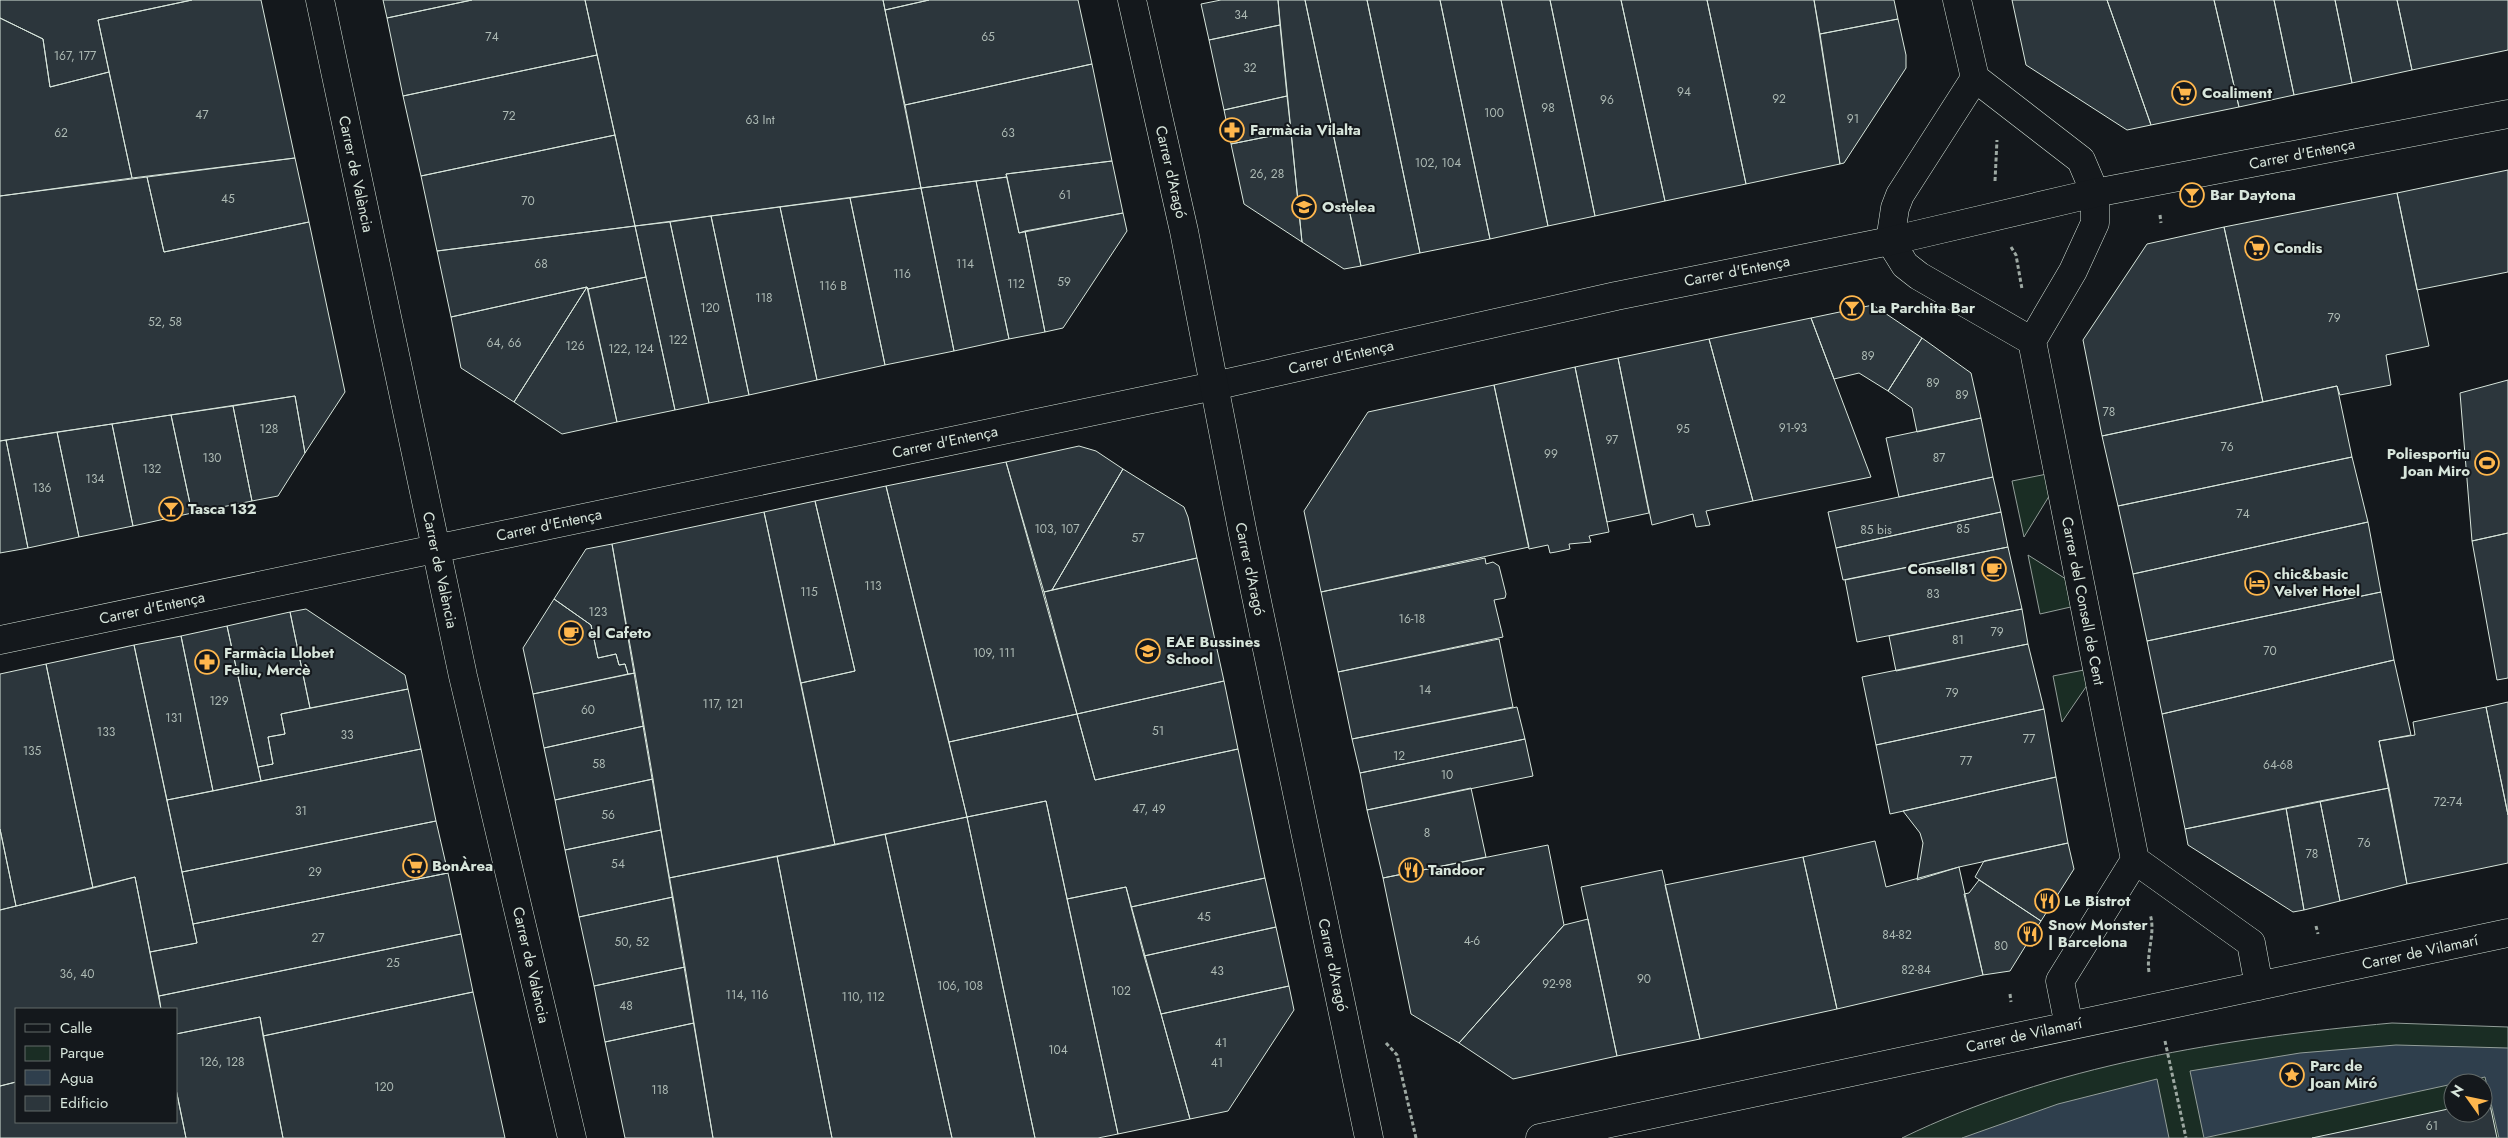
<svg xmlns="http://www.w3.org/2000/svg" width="2508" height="1138" viewBox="0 0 2508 1138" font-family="Jost,sans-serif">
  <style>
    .green { fill: #1a2d24; stroke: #939e99; fill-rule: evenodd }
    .water { fill: #2f3f4d; stroke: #939e99 }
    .building { fill: #2c363c; stroke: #d8e6dc }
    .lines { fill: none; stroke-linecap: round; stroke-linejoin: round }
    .street-casing { stroke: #d8e6dc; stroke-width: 29 }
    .secondary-casing { stroke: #d8e6dc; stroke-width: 29 }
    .primary-casing { stroke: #d8e6dc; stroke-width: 29 }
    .path { stroke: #9da8a2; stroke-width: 3; stroke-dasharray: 4 2.5; stroke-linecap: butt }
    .street { stroke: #14181c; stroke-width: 28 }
    .secondary { stroke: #14181c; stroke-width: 28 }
    .primary { stroke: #14181c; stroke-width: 28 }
    .labels { text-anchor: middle; stroke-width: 4; stroke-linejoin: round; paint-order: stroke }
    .number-label { font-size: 12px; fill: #adbab4 }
    .poi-label { font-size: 15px; font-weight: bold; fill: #d8e6dc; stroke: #14181c; text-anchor: start }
    .street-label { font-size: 15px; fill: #d8e6dc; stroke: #14181c }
  </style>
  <rect width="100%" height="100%" fill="#14181c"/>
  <!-- green -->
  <path class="green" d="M2047,474L2051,493L2024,537L2012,481Z
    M2028,555L2069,581L2075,606L2040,614Z
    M2089,669L2090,681L2062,722L2053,676Z
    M2392,1023L2508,1027V1138H1902C2052,1065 2226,1038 2392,1023ZM2453,1083H2483V1113H2453Z"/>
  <!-- water -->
  <path class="water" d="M2396,1045L2508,1048V1138H2499L2485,1077L2204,1138L2190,1071L2300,1053Z
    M2157,1079L2169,1138H1962L2058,1104Z"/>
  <!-- building -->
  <path class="building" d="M0,0H192L98,20L109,72L50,87L43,39L0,18Z
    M192,0H261L295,158L132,178L98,20Z
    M383,0H472L387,18Z
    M472,0H585L597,55L403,96L387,18Z
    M585,0H883L921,188L635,226Z
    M883,0H929L885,10Z
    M929,0H1078L1092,64L905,105L885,10Z
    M1221,0H1278L1280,25L1209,40L1201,4Z
    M1278,0H1305L1361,266L1344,269L1302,242Z
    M1305,0H1367L1420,253L1361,266Z
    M1367,0H1440L1490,239L1420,253Z
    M1440,0H1501L1548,226L1490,239Z
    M1501,0H1550L1595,216L1548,226Z
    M1550,0H1621L1665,201L1595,216Z
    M1621,0H1707L1746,184L1665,201Z
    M1707,0H1814L1840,164L1746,184Z
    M1814,0H1894L1898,19L1820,34Z
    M2012,0H2107L2151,125L2127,130L2026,65Z
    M2107,0H2214L2239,107L2151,125Z
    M2214,0H2274L2294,95L2239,107Z
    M2274,0H2335L2352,83L2294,95Z
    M2335,0H2397L2412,70L2352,83Z
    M2397,0H2508V50L2412,70Z
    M0,18L43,39L50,87L109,72L132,178L0,196Z
    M1898,19L1906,55V68L1844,163L1840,164L1820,34Z
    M1280,25L1287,96L1224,110L1209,40Z
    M597,55L615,135L421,176L403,96Z
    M1092,64L1112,161L1006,174L1007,177L921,188L905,105Z
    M1287,96L1291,132L1231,144L1224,110Z
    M1291,132L1302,242L1244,204L1231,144Z
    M615,135L635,226L437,251L421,176Z
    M295,158L309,222L164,252L147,177Z
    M1112,161L1123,213L1019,233L1006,174Z
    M2508,170V272L2417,290L2397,193Z
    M147,177L164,252L309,222L345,392L305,453L295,396L0,441V196Z
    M1007,177L1019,233L1025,231L1045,332L1009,339L976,181Z
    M976,181L1009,339L954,351L921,188Z
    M921,188L954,351L885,365L850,198Z
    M2397,193L2429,346L2386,355L2391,385L2340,395L2337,386L2263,402L2224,227Z
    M850,198L885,365L817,380L780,207Z
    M780,207L817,380L749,395L711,216Z
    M1123,213L1127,231L1063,328L1045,332L1025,231Z
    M711,216L749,395L709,403L670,222Z
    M670,222L709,403L675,410L635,226Z
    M635,226L646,277L588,289L587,287L451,317L437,251Z
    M2224,227L2263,402L2102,436L2083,340L2147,244Z
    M646,277L675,410L617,422L588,289Z
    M587,287L617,422L562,434L514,402Z
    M587,287L514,402L461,368L451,317Z
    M1873,305L1922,338L1888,391L1859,373L1834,379L1811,318Z
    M1811,318L1871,477L1753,501L1709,339Z
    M1922,338L1971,373L1981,418L1917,432L1912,408L1888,391Z
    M1709,339L1753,501L1706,511L1710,525L1696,527L1693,514L1652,525L1618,358Z
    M1618,358L1649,513L1607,522L1575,367Z
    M1575,367L1609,532L1589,536L1591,542L1569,544L1570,549L1556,552L1550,553L1548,545L1529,549L1494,385Z
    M2508,380V533L2472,541L2460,393Z
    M1494,385L1529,547L1321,592L1304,511L1368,412Z
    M2337,386L2352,457L2118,506L2102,436Z
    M295,396L305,453L278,496L252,501L233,406Z
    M233,406L252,501L192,513L171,415Z
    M171,415L192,513L133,526L112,424Z
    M1981,418L1993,477L1899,497L1886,438Z
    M112,424L133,526L79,537L57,432Z
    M57,432L79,537L28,548L6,440Z
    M6,440L28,548L0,553V441Z
    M1079,446L1096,451L1123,469L1052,590L1044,592L1006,462Z
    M2352,457L2368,522L2133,574L2118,506Z
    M1006,462L1077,714L949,742L886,486Z
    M1123,469L1184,507L1188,517L1197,558L1052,590Z
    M1993,477L2001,512L1836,548L1828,512Z
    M886,486L967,817L835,845L801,683L855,671L815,501Z
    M815,501L855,671L801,683L764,512Z
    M764,512L835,845L669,878L612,544Z
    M2001,512L2008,547L1843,580L1836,548Z
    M2368,522L2381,592L2147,641L2133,574Z
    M2508,533V678L2497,680L2472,541Z
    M612,544L635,673L628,674L625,664L619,665L616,654L598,658L591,625L554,599L586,549Z
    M2008,547L2022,609L1857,642L1845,580Z
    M1197,558L1224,681L1077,714L1044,592Z
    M1485,558L1486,564L1493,562L1499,566L1506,594L1505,598L1494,600L1503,637L1338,672L1321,592Z
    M2381,592L2394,660L2162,714L2147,641Z
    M554,599L591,625L598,658L616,654L619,665L625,664L628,674L533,694L523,648Z
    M306,609L405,675L408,689L310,708L290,612Z
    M2022,609L2028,644L1896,671L1889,636Z
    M290,612L310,708L281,714L285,734L268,737L273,764L258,767L227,626Z
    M227,626L261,781L213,791L181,636Z
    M181,636L213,791L167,800L134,645Z
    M1499,639L1513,707L1352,739L1338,672Z
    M2028,644L2044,709L1876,745L1862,677Z
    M134,645L197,943L150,952L135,877L93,888L46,664Z
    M2394,660L2411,735L2379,741L2389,788L2185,829L2162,714Z
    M46,664L93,888L16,906L0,829V674Z
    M635,673L644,726L544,748L533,694Z
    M1224,681L1238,749L1095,780L1077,714Z
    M408,689L421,749L261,781L258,767L273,764L268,737L285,734L281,714Z
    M2508,702V815L2486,707Z
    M1517,707L1525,739L1360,773L1352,739Z
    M2486,707L2508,815V863L2407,884L2379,741L2415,735L2413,722Z
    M2044,709L2056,777L1890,814L1876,745Z
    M1077,714L1095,780L1238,749L1265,878L1131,907L1126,887L1067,899L1046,801L967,817L949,742Z
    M644,726L653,779L555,800L544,748Z
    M1525,739L1533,776L1367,810L1360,773Z
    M421,749L436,821L182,872L167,800Z
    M2056,777L2068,843L1959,867L1917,880L1923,843L1920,833L1903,811Z
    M653,779L661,830L565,850L555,800Z
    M1471,788L1486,857L1383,878L1367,810Z
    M2389,788L2407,884L2340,901L2320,801Z
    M1046,801L1118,1134L1098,1138H1035L967,817Z
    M2320,801L2340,901L2304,910L2286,808Z
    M2286,808L2304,910L2293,912L2188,845L2185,829Z
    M967,817L1035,1138H952L885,834Z
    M436,821L448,873L193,924L182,872Z
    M0,829L16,906L0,910Z
    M661,830L673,897L579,917L565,850Z
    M885,834L952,1138H832L777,856Z
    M1875,841L1886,887L1959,867L1983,975L1837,1009L1803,857Z
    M2068,843L2074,869L2041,921L1975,877L1984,861Z
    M1548,845L1564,925L1459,1043L1411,1014L1383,878Z
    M777,856L832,1138H713L669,878Z
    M1803,857L1837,1009L1700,1039L1665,885Z
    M1662,870L1700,1039L1617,1056L1581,887Z
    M448,873L461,934L159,996L150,952L197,943L193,924Z
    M135,877L161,1009H16V1082L0,1086V910Z
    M1265,878L1276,927L1144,956L1131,907Z
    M1979,880L2041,921L2010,971L1983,975L1964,894L1969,893Z
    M1126,887L1190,1119L1118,1134L1067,899Z
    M673,897L685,967L594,986L579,917Z
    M1588,919L1617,1056L1513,1079L1459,1043L1564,925Z
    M1276,927L1289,986L1161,1014L1144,956Z
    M461,934L473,992L263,1036L260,1017L176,1034V1009H161L159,996Z
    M685,967L694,1023L605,1042L594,986Z
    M1289,986L1294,1010L1228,1111L1190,1119L1161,1014Z
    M473,992L505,1138H283L263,1036Z
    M260,1017L283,1138H186L176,1089V1034Z
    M694,1023L713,1138H625L605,1042Z
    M16,1082V1122H176V1089L186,1138H0V1086Z
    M2489,1100L2497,1138H2312L2453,1108V1113H2483V1101Z"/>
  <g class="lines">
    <!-- street casing -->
    <g class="street-casing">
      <path id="street" d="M1957,0L1975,78L2081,160L2095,193V223L2073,271L2032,341L2135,860L2060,981L2069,1026
        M1975,78L1900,195L1895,208L1890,241L1905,265L1919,276L2032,341
        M2135,860L2251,943L2259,986
        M1540,1138L2508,933"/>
    </g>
    <!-- secondary casing -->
    <g class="secondary-casing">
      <path id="secondary" d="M320,0L463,676L572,1138
        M0,640L1214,386L1616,296L1890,241L2095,193L2508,114"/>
    </g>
    <!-- primary casing -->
    <g class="primary-casing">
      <path id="primary" d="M1132,0L1184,231L1243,534L1369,1138"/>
    </g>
    <!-- path -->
    <path class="path" d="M1995,181L1997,140
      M2160,215L2161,223
      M2011,247L2016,255L2022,289
      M2316,926L2318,934
      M2149,972C2146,952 2156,933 2150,914
      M2010,994L2011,1002
      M2165,1041L2186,1138
      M1386,1043L1397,1055L1416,1138"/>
    <!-- street -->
    <use href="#street" class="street"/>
    <!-- secondary -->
    <use href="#secondary" class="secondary"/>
    <!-- primary -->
    <use href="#primary" class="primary"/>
  </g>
  <!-- icons -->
  <defs>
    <g id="supermarket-ring" transform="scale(1.25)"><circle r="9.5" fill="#14181c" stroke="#ffb74d" stroke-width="1.5"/><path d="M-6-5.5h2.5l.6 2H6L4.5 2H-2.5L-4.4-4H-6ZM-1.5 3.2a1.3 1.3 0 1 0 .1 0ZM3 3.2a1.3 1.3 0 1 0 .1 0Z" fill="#ffb74d"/></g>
    <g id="pharmacy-ring" transform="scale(1.25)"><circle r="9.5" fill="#14181c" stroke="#ffb74d" stroke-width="1.5"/><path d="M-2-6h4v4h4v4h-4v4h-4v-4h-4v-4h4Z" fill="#ffb74d"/></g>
    <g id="bar-ring" transform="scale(1.25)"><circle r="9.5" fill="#14181c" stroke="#ffb74d" stroke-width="1.5"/><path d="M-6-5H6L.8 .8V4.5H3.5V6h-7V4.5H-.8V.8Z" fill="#ffb74d"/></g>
    <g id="university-ring" transform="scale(1.25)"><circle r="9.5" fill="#14181c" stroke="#ffb74d" stroke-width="1.5"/><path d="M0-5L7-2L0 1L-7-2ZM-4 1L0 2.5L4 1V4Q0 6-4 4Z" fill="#ffb74d"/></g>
    <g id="stadium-ring" transform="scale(1.25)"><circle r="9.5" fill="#14181c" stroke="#ffb74d" stroke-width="1.5"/><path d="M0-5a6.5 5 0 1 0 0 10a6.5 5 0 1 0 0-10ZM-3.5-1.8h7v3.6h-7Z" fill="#ffb74d"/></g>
    <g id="cafe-ring" transform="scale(1.25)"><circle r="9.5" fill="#14181c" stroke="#ffb74d" stroke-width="1.5"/><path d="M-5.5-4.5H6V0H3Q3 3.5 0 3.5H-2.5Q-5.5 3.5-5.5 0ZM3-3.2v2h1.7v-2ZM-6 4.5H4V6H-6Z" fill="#ffb74d"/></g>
    <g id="hotel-ring" transform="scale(1.25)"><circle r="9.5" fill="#14181c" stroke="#ffb74d" stroke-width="1.5"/><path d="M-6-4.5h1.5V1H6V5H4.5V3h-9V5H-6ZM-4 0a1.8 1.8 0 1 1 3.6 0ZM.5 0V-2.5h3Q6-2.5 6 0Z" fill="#ffb74d"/></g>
    <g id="restaurant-ring" transform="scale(1.25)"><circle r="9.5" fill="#14181c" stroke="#ffb74d" stroke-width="1.5"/><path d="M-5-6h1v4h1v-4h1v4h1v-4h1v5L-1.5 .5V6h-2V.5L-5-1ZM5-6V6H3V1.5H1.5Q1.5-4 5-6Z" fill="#ffb74d"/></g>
    <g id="sight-ring" transform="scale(1.25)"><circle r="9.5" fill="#14181c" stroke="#ffb74d" stroke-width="1.5"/><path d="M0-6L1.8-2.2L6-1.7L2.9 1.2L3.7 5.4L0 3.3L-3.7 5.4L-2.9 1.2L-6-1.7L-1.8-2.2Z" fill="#ffb74d"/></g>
  </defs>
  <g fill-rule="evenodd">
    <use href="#supermarket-ring" x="2184" y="93"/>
    <use href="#pharmacy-ring" x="1232" y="130"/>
    <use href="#bar-ring" x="2192" y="195"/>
    <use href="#university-ring" x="1304" y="207"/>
    <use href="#supermarket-ring" x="2257" y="248"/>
    <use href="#bar-ring" x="1852" y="308"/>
    <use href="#stadium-ring" x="2487" y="463"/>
    <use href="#bar-ring" x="171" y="509"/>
    <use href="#cafe-ring" x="1994" y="569"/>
    <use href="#hotel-ring" x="2257" y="583"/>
    <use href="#cafe-ring" x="571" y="633"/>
    <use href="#university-ring" x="1148" y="651"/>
    <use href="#pharmacy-ring" x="207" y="662"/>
    <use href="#supermarket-ring" x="415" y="866"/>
    <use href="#restaurant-ring" x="1411" y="870"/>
    <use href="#restaurant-ring" x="2047" y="901"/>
    <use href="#restaurant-ring" x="2030" y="934"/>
    <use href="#sight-ring" x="2292" y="1075"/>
  </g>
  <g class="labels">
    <!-- number labels -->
    <g class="number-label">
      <text x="1241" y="19">34</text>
      <text x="492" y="41">74</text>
      <text x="988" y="41">65</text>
      <text x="75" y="60">167, 177</text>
      <text x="1250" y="72">32</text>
      <text x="1684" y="96">94</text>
      <text x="1779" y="103">92</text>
      <text x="1607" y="104">96</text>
      <text x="1548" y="112">98</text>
      <text x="1494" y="117">100</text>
      <text x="202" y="119">47</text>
      <text x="509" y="120">72</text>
      <text x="1853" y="123">91</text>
      <text x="760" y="124">63 Int</text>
      <text x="61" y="137">62</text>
      <text x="1008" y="137">63</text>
      <text x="1438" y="167">102, 104</text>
      <text x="1267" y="178">26, 28</text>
      <text x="1065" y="199">61</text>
      <text x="228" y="203">45</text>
      <text x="528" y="205">70</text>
      <text x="541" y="268">68</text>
      <text x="965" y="268">114</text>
      <text x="902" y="278">116</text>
      <text x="1064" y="286">59</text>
      <text x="1016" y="288">112</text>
      <text x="833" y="290">116 B</text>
      <text x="764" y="302">118</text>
      <text x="710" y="312">120</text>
      <text x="2334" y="322">79</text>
      <text x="165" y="326">52, 58</text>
      <text x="678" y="344">122</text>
      <text x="504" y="347">64, 66</text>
      <text x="575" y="350">126</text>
      <text x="631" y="353">122, 124</text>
      <text x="1868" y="360">89</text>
      <text x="1933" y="387">89</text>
      <text x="1962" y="399">89</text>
      <text x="2109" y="416">78</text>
      <text x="1793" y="432">91-93</text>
      <text x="269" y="433">128</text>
      <text x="1683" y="433">95</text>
      <text x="1612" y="444">97</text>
      <text x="2227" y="451">76</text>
      <text x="1551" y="458">99</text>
      <text x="212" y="462">130</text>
      <text x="1939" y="462">87</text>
      <text x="152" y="473">132</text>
      <text x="95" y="483">134</text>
      <text x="42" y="492">136</text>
      <text x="2243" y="518">74</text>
      <text x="1057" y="533">103, 107</text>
      <text x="1963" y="533">85</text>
      <text x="1876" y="534">85 bis</text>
      <text x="1138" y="542">57</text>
      <text x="873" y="590">113</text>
      <text x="809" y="596">115</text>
      <text x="1933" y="598">83</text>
      <text x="598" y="616">123</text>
      <text x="1412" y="623">16-18</text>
      <text x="1997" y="636">79</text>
      <text x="1958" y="644">81</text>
      <text x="2270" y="655">70</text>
      <text x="994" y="657">109, 111</text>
      <text x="1425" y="694">14</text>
      <text x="1952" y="697">79</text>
      <text x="219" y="705">129</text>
      <text x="723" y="708">117, 121</text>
      <text x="588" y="714">60</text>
      <text x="174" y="722">131</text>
      <text x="1158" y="735">51</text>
      <text x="106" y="736">133</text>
      <text x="347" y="739">33</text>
      <text x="2029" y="743">77</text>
      <text x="32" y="755">135</text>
      <text x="1399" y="760">12</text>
      <text x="1966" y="765">77</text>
      <text x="599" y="768">58</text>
      <text x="2278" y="769">64-68</text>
      <text x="1447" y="779">10</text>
      <text x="2448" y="806">72-74</text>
      <text x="1149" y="813">47, 49</text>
      <text x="301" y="815">31</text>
      <text x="608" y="819">56</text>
      <text x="1427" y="837">8</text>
      <text x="2364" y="847">76</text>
      <text x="2312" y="858">78</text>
      <text x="618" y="868">54</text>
      <text x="315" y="876">29</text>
      <text x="1204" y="921">45</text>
      <text x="1897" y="939">84-82</text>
      <text x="318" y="942">27</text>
      <text x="1472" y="945">4-6</text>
      <text x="632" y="946">50, 52</text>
      <text x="2001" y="950">80</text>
      <text x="393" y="967">25</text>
      <text x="1916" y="974">82-84</text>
      <text x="1217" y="975">43</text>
      <text x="77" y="978">36, 40</text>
      <text x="1644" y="983">90</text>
      <text x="1557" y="988">92-98</text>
      <text x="960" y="990">106, 108</text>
      <text x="1121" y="995">102</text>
      <text x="747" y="999">114, 116</text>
      <text x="863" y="1001">110, 112</text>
      <text x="626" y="1010">48</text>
      <text x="1221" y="1047">41</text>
      <text x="1058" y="1054">104</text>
      <text x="222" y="1066">126, 128</text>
      <text x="1217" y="1067">41</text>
      <text x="384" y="1091">120</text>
      <text x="660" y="1094">118</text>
      <text x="2432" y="1130">61</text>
    </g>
    <!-- poi labels -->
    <g class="poi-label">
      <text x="2202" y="98">Coaliment</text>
      <text x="1250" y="135">Farmàcia Vilalta</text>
      <text x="2210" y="200">Bar Daytona</text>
      <text x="1322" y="212">Ostelea</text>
      <text x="2274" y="253">Condis</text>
      <text x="1870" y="313">La Parchita Bar</text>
      <text x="2470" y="459" text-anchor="end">Poliesportiu<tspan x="2470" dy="17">Joan Miro</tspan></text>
      <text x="188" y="514">Tasca 132</text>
      <text x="1976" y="574" text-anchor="end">Consell81</text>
      <text x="2274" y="579">chic&amp;basic<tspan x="2274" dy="17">Velvet Hotel</tspan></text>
      <text x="588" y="638">el Cafeto</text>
      <text x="1166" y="647">EAE Bussines<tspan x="1166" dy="17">School</tspan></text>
      <text x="224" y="658">Farmàcia Llobet<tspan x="224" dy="17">Feliu, Mercè</tspan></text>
      <text x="432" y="871">BonÀrea</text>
      <text x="1428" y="875">Tandoor</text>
      <text x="2064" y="906">Le Bistrot</text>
      <text x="2048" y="930">Snow Monster<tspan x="2048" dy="17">| Barcelona</tspan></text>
      <text x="2310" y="1071">Parc de<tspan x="2310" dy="17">Joan Miró</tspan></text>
    </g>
    <!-- street labels -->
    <g class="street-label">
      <text transform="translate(2302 154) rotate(-11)" y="5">Carrer d'Entença</text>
      <text transform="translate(1171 172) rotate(77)" y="5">Carrer d'Aragó</text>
      <text transform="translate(356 174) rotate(78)" y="5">Carrer de València</text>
      <text transform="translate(1737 271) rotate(-11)" y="5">Carrer d'Entença</text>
      <text transform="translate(1341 357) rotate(-13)" y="5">Carrer d'Entença</text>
      <text transform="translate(945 442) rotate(-12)" y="5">Carrer d'Entença</text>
      <text transform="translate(549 525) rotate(-12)" y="5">Carrer d'Entença</text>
      <text transform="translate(1250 569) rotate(78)" y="5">Carrer d'Aragó</text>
      <text transform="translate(440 570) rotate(78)" y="5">Carrer de València</text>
      <text transform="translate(2083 601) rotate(79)" y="5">Carrer del Consell de Cent</text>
      <text transform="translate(152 608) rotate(-12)" y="5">Carrer d'Entença</text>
      <text transform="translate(2420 952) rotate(-12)" y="5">Carrer de Vilamarí</text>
      <text transform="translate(531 965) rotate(77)" y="5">Carrer de València</text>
      <text transform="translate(1333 965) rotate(78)" y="5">Carrer d'Aragó</text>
      <text transform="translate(2024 1035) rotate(-12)" y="5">Carrer de Vilamarí</text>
    </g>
  </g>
  <!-- legend -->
  <rect x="15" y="1008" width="162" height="115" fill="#14181c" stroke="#626a69"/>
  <rect x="25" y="1024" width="25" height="8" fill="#14181c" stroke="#626a69"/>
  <text x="60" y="1033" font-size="15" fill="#d8e6dc">Calle</text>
  <rect x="25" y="1046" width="25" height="15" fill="#1a2d24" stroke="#626a69"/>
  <text x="60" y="1058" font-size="15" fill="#d8e6dc">Parque</text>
  <rect x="25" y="1070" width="25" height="15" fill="#2f3f4d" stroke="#626a69"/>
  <text x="60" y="1083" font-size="15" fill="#d8e6dc">Agua</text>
  <rect x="25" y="1096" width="25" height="15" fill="#2c363c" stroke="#626a69"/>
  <text x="60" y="1108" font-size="15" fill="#d8e6dc">Edificio</text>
  <!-- north arrow -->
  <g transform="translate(2468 1098) rotate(303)"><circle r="24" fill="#14181c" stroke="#626a69"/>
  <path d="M0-4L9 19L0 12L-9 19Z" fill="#ffb74d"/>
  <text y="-8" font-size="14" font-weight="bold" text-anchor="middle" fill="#d8e6dc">N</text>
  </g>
</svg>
